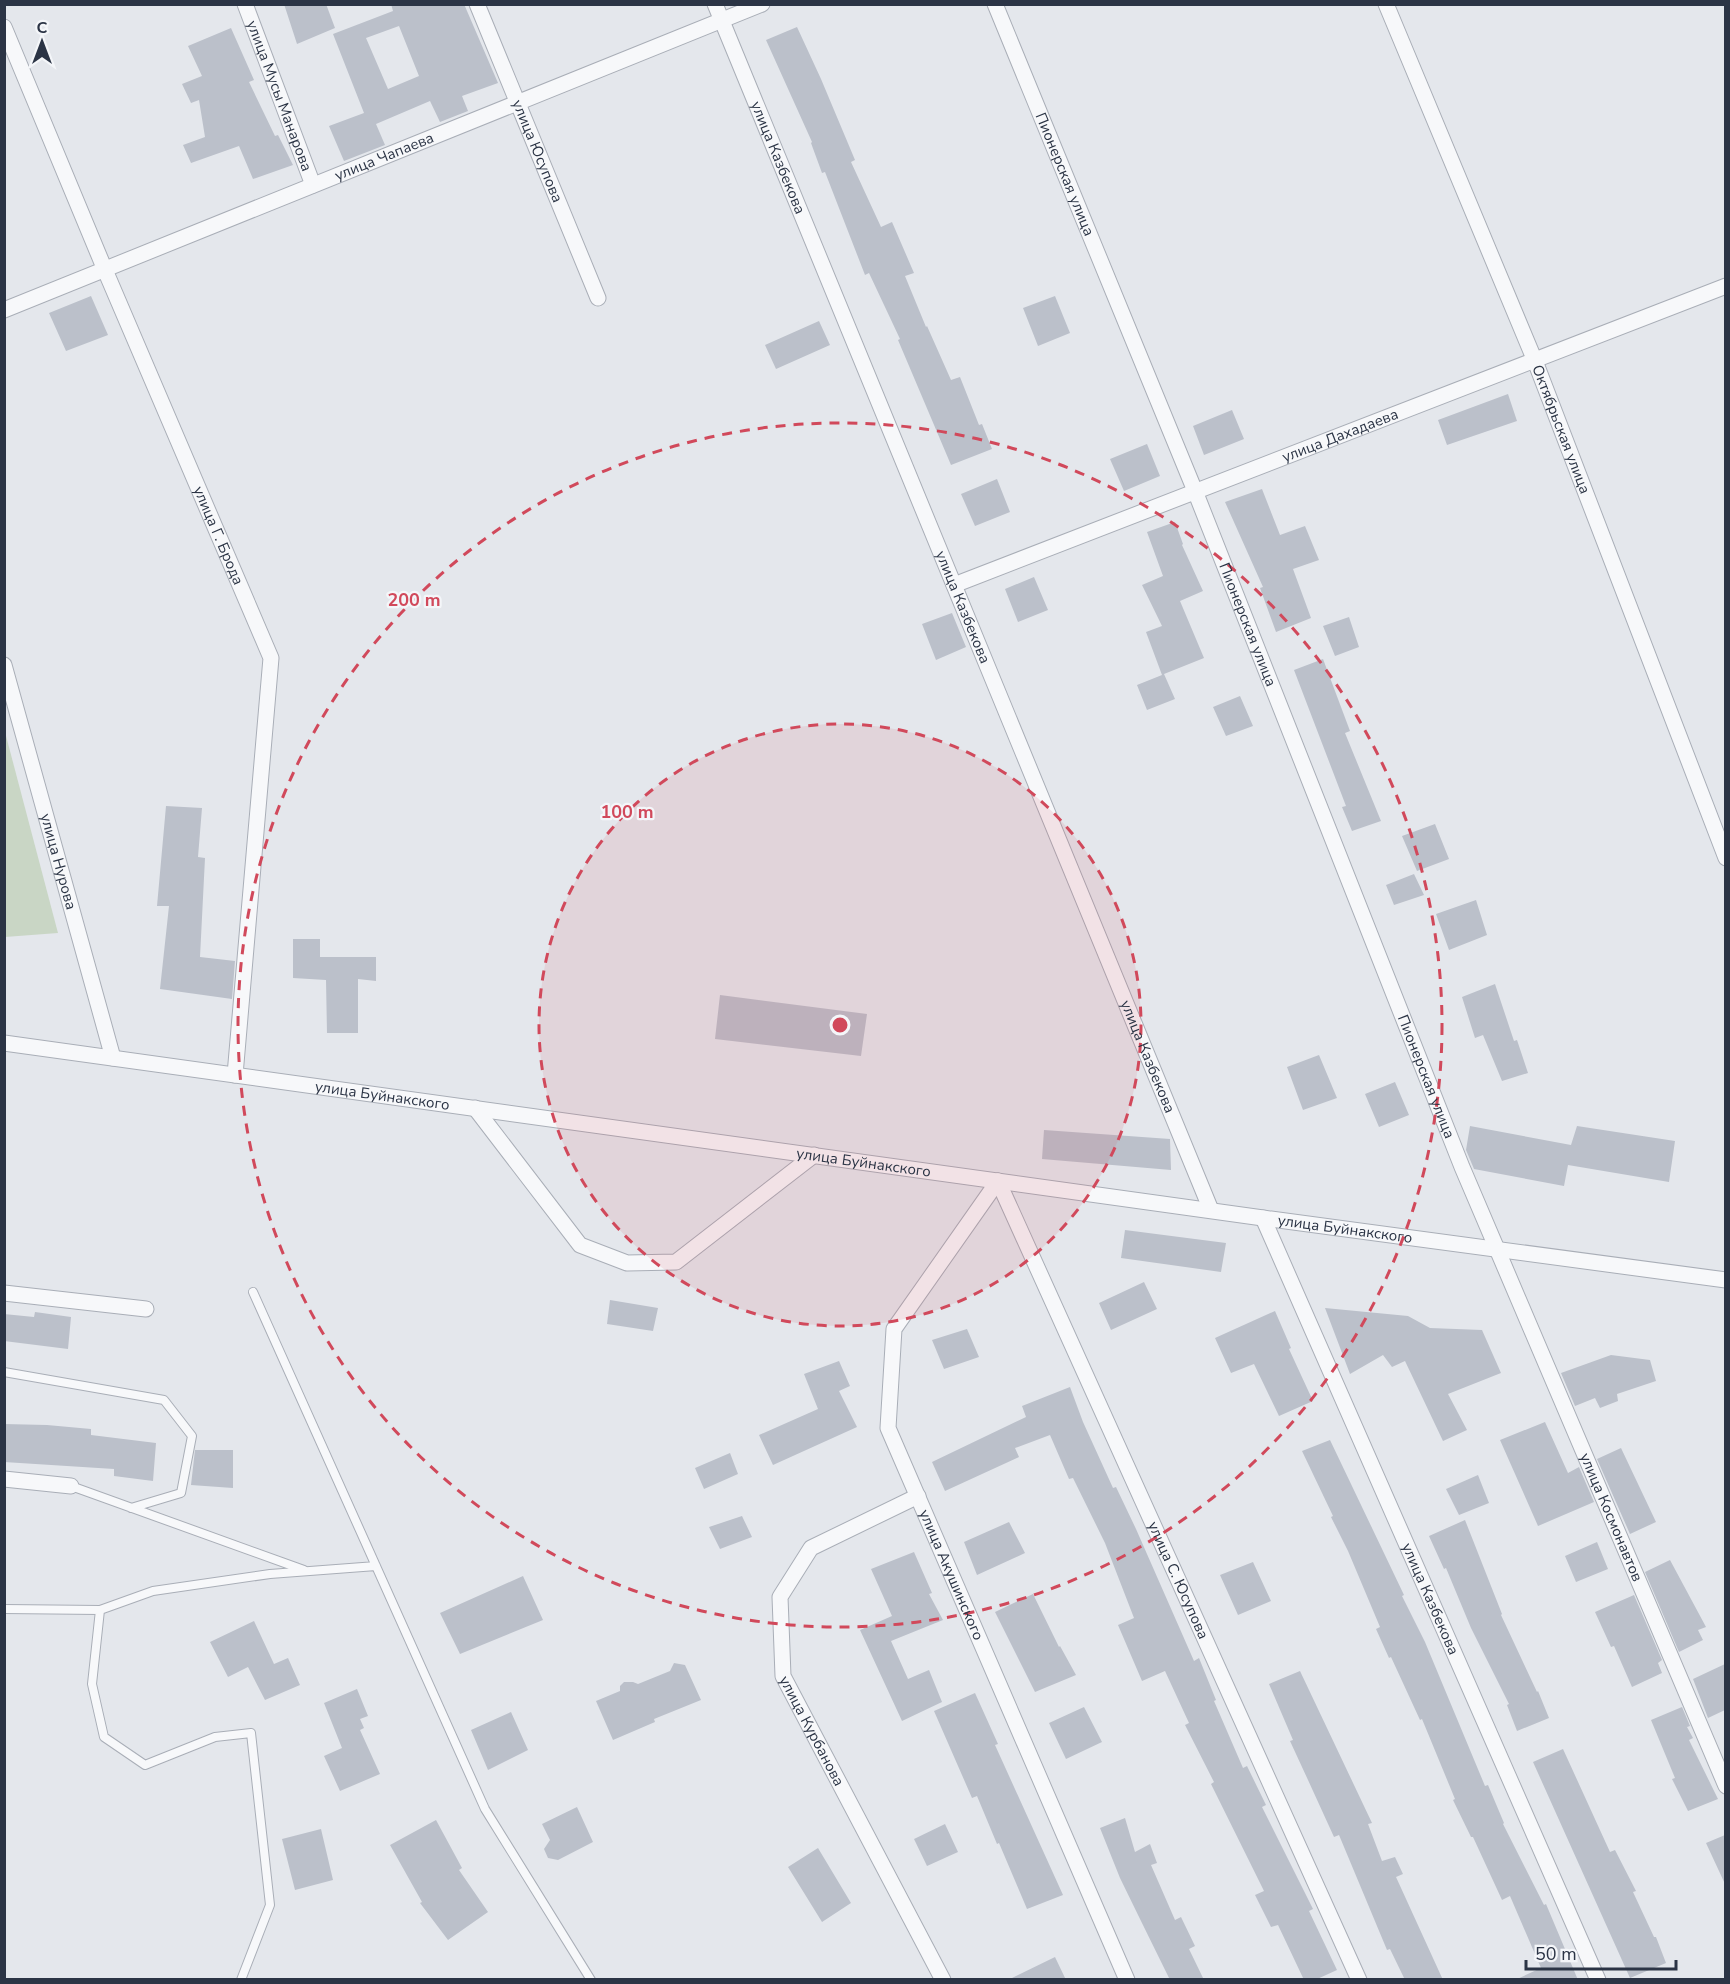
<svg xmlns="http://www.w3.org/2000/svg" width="1730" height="1984" viewBox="0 0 1730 1984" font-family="'Nunito Sans',sans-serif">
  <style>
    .green { fill: #c9d6c5 }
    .building { fill: #bbc0ca; fill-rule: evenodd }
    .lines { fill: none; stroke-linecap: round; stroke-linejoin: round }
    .lane-casing { stroke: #a9aeb7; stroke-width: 10 }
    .street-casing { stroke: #a9aeb7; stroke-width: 17 }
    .lane { stroke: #f7f8fa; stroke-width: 8 }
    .street { stroke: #f7f8fa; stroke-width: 15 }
    .ring { fill: none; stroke: #d1495b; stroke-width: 3; stroke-dasharray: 10 8 }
    .labels { text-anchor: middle; stroke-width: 4.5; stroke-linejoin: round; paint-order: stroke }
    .street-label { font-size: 15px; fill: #2b3445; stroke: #f4f6f9 }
    .centre { fill: #d1495b; stroke: #f4f6f9; stroke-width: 3 }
    .ring-label { font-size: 18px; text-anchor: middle; font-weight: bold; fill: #d1495b; stroke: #f4f6f9; stroke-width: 4.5; stroke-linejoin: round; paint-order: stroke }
  </style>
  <rect width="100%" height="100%" fill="#e4e7ec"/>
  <!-- green -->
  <path class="green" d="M4,732H5L58,933L5,937Z"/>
  <!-- building -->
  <path class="building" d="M284,4H326L335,28L297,44Z
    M391,4H464L498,83L462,96L468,111L440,122L430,101L376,124L385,145L344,161L329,126L364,113L333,34L393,11ZM399,26L419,76L388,89L366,38Z
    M797,27L821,79L855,160L851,162L881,227L892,222L914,273L905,276L926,327L927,326L951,380L960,377L979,425L982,424L992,449L951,465L898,340L900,339L869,273L865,275L825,172L822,173L811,143L812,142L766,40Z
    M231,28L254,80L249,82L275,136L278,135L293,165L253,179L239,146L191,163L183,145L205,137L199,100L191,103L182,84L202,76L188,46Z
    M91,296L108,335L66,351L49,313Z
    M1055,296L1070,333L1038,346L1023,308Z
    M819,321L830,345L776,369L765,345Z
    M1508,394L1517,421L1447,445L1438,420Z
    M1232,410L1244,439L1204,455L1193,426Z
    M1147,444L1160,476L1124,491L1110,459Z
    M997,479L1010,512L975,526L961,494Z
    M1262,489L1280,535L1305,526L1319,560L1293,569L1311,618L1276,632L1260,588L1263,587L1225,502Z
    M1175,522L1183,544L1182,545L1203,591L1180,601L1204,658L1164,674L1175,699L1147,710L1137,685L1162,675L1146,632L1162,626L1142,585L1163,576L1147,532Z
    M1034,577L1048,610L1018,622L1005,589Z
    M952,613L966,647L936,660L922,624Z
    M1349,617L1359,647L1335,656L1323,626Z
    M1323,659L1350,731L1345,733L1381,821L1352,831L1342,807L1346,806L1294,670Z
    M1240,696L1253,726L1226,736L1213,707Z
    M166,806L202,808L198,857L205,858L200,957L235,961L232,999L160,989L169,906H157Z
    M1435,824L1449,859L1417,871L1402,836Z
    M1414,874L1424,895L1394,905L1386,885Z
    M1476,900L1487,935L1449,950L1436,914Z
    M293,939H320V957H376V981L358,979V1033H327L326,980L293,978Z
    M1495,984L1514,1041L1517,1040L1528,1073L1502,1081L1483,1035L1475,1038L1462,997Z
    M720,995L867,1014L861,1056L715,1039Z
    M1319,1055L1337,1098L1303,1110L1287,1067Z
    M1395,1082L1409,1115L1379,1127L1365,1094Z
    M1470,1126L1571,1145L1577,1126L1675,1141L1669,1182L1568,1165L1564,1186L1474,1169L1466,1150Z
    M1044,1130L1170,1139L1171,1170L1042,1159Z
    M1125,1230L1226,1243L1221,1272L1121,1258Z
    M1144,1282L1157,1309L1111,1330L1099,1303Z
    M610,1300L658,1308L653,1331L607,1324Z
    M1325,1308L1408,1316L1430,1328L1482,1330L1501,1373L1448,1394L1467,1430L1443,1441L1405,1361L1392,1367L1383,1355L1350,1374Z
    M1275,1311L1291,1348L1289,1349L1313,1401L1279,1416L1254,1364L1231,1373L1215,1338Z
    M35,1312L71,1317L68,1349L4,1341V1314L34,1317Z
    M967,1329L979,1357L944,1369L932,1340Z
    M1611,1355L1650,1360L1656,1381L1617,1394L1618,1401L1600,1408L1595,1398L1575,1406L1561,1373Z
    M839,1361L850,1386L839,1391L857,1427L773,1465L759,1435L818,1409L804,1374Z
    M1070,1387L1083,1422L1113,1488L1116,1487L1136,1529L1194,1661L1199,1658L1216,1700L1214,1701L1243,1768L1247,1766L1266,1805L1262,1807L1313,1909L1309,1911L1337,1970L1315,1980H1304L1278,1925L1271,1927L1255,1895L1264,1891L1211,1784L1214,1782L1185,1725L1189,1723L1165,1671L1142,1681L1118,1625L1134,1618L1105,1543L1073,1478L1069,1479L1050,1435L1015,1448L1019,1457L945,1491L932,1462L1026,1417L1022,1406Z
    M1545,1422L1568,1473L1579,1467L1594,1502L1538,1526L1500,1440Z
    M4,1424L47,1425L91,1429V1435L156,1443L153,1481L114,1476V1469L4,1462Z
    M1330,1440L1404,1595L1402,1596L1425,1642L1485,1786L1488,1785L1504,1823L1503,1824L1544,1905L1546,1904L1578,1980H1515L1541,1968L1510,1896L1502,1900L1473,1837H1471L1453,1800L1455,1799L1422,1719L1420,1720L1391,1657L1389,1658L1376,1629L1380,1627L1348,1551L1331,1517L1333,1516L1302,1451Z
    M1621,1448L1656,1522L1630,1534L1597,1459Z
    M195,1450H233V1488L191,1485Z
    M730,1453L738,1474L704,1489L695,1468Z
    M1478,1475L1489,1503L1459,1515L1446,1489Z
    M742,1516L752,1537L720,1549L709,1527Z
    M1465,1520L1502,1614L1501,1615L1537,1692L1538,1691L1549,1718L1517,1731L1507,1705L1509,1704L1471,1628L1446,1568L1444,1569L1429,1536Z
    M1009,1522L1025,1553L977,1575L964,1542Z
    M1597,1542L1608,1569L1576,1582L1565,1556Z
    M914,1552L932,1593L929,1594L943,1620L891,1641L908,1679L929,1670L942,1702L902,1721L860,1630L892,1616L871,1569Z
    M1670,1560L1706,1627L1698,1630L1703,1640L1679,1652L1645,1572Z
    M1253,1562L1271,1601L1238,1615L1220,1575Z
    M523,1576L543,1620L460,1654L440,1613Z
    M1033,1594L1059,1647L1060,1646L1076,1675L1035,1692L995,1612Z
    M1634,1595L1662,1660L1658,1663L1662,1673L1632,1687L1614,1646L1611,1647L1595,1612Z
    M254,1621L274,1664L288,1658L300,1685L265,1700L248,1667L228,1677L210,1642Z
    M674,1663L685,1665L701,1700L654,1719L655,1722L613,1740L596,1701L620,1691V1686L624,1682H633L638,1684L670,1671Z
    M1725,1664V1710L1708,1718L1693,1679Z
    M1300,1671L1372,1823L1368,1824L1382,1861L1395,1857L1403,1874L1396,1877L1443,1980H1405L1390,1949L1387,1950L1339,1835L1334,1837L1308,1780L1290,1741L1293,1740L1269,1684Z
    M357,1689L368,1716L360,1719L364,1728L360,1730L380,1774L340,1791L324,1756L342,1748L324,1703Z
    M975,1693L998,1744L995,1745L1063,1895L1027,1909L999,1843L997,1844L977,1796L972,1798L934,1711Z
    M1084,1707L1102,1742L1066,1759L1049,1723Z
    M1682,1707L1690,1726L1687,1727L1693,1738L1689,1740L1718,1799L1688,1811L1672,1779L1675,1778L1651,1720Z
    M511,1712L528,1750L488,1770L471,1730Z
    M1563,1749L1610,1852L1615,1850L1636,1891L1633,1892L1654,1937H1656L1666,1963L1630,1978L1533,1762Z
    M577,1807L593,1842L558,1860L548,1858L544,1849L550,1840L542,1824Z
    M1125,1818L1135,1852L1150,1844L1157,1863L1151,1865L1175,1920L1181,1917L1195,1946L1189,1949L1204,1980H1170L1140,1919L1120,1878L1100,1828Z
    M436,1820L462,1868L459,1870L488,1912L448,1940L420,1903L422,1902L390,1845Z
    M945,1824L958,1852L927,1866L914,1839Z
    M321,1829L333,1880L295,1890L282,1839Z
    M1725,1835V1884L1706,1843Z
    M818,1848L851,1903L822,1922L788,1867Z
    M1055,1957L1066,1980H1008Z"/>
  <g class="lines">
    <!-- lane casing -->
    <g class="lane-casing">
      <path id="lane" d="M253,1292L485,1809L591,1980
        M4,1372L164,1400L192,1436L181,1493L131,1508
        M71,1486L304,1570
        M4,1609L100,1610
        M241,1980L270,1905L251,1733L215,1737L145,1765L104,1737L92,1684L100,1610L153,1591L270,1574L376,1566"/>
    </g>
    <!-- street casing -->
    <g class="street-casing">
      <g id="street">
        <path id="s1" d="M245,4L313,185"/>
        <path id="s2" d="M477,4L598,298"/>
        <path id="s3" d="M715,4L1211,1210"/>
        <path id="s4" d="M995,4L1195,491L1462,1167L1726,1786"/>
        <path id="s5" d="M1386,4L1535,361L1726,858"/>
        <path id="s6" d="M4,27L105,270L271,658L235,1075"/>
        <path id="s7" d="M4,310L762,4"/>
        <path id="s8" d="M954,585L1726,286"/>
        <path id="s9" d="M4,665L113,1058"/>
        <path id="s10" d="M4,1043L1263,1218L1726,1280"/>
        <path d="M475,1108L580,1245L627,1263L676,1262L814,1155"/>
        <path id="s11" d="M998,1181L894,1329L888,1428L1127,1980"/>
        <path id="s12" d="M998,1181L1359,1980"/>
        <path id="s13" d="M1263,1218L1598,1980"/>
        <path d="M4,1293L146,1309"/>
        <path d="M4,1479L71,1486"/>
        <path id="s14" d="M918,1496L811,1548L780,1597L783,1676L943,1980"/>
      </g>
    </g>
    <!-- lane -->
    <use href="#lane" class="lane"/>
    <!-- street -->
    <use href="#street" class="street"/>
  </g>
  <!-- distance rings -->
  <circle cx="840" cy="1025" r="301" fill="#d1495b" fill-opacity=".12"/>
  <g class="ring">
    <circle cx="840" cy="1025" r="301"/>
    <circle cx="840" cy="1025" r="602"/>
  </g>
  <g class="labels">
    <!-- street labels -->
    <g class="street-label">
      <text dy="5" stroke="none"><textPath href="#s1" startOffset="98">улица Мусы Манарова</textPath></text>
      <text dy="5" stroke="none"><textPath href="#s2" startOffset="159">улица Юсупова</textPath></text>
      <text dy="5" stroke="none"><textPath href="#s7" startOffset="410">улица Чапаева</textPath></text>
      <text dy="5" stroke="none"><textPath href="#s3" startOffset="166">улица Казбекова</textPath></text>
      <text dy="5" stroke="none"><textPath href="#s4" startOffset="184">Пионерская улица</textPath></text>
      <text dy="5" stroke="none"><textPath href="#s5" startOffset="460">Октябрьская улица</textPath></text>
      <text dy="5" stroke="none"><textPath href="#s8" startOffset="414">улица Дахадаева</textPath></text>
      <text dy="5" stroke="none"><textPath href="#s6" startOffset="552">улица Г. Брода</textPath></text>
      <text dy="5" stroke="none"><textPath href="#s3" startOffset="652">улица Казбекова</textPath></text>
      <text dy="5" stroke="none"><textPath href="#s4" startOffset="670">Пионерская улица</textPath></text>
      <text dy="5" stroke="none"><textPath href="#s9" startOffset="204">улица Нурова</textPath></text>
      <text dy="5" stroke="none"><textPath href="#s3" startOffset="1138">улица Казбекова</textPath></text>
      <text dy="5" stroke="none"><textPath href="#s4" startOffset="1156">Пионерская улица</textPath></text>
      <text dy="5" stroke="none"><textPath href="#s10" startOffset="382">улица Буйнакского</textPath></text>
      <text dy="5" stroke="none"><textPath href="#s10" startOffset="868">улица Буйнакского</textPath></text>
      <text dy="5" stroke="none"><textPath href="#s10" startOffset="1354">улица Буйнакского</textPath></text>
      <text dy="5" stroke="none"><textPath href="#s4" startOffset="1634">улица Космонавтов</textPath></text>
      <text dy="5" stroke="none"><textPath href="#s11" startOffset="440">улица Акушинского</textPath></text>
      <text dy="5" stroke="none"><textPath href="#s12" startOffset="438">улица С. Юсупова</textPath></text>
      <text dy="5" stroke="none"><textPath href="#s13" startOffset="416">улица Казбекова</textPath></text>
      <text dy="5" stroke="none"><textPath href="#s14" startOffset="318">улица Курбанова</textPath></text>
    </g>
  </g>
  <circle cx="840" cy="1025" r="9" class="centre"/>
  <g class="ring-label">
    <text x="414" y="606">200 m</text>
    <text x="627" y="818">100 m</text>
  </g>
  <!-- border -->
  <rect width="1730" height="1984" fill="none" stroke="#2b3445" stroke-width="12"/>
  <!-- north arrow -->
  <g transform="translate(42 42)" stroke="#f4f6f9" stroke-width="4.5" paint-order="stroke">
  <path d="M0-4.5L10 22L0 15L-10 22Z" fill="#2b3445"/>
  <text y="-9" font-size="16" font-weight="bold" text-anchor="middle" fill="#2b3445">С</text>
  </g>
  <!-- scale -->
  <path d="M1526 1960v9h150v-9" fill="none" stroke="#2b3445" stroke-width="3"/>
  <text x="1535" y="1960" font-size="18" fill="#2b3445" stroke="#f4f6f9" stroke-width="4.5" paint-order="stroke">50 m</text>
</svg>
